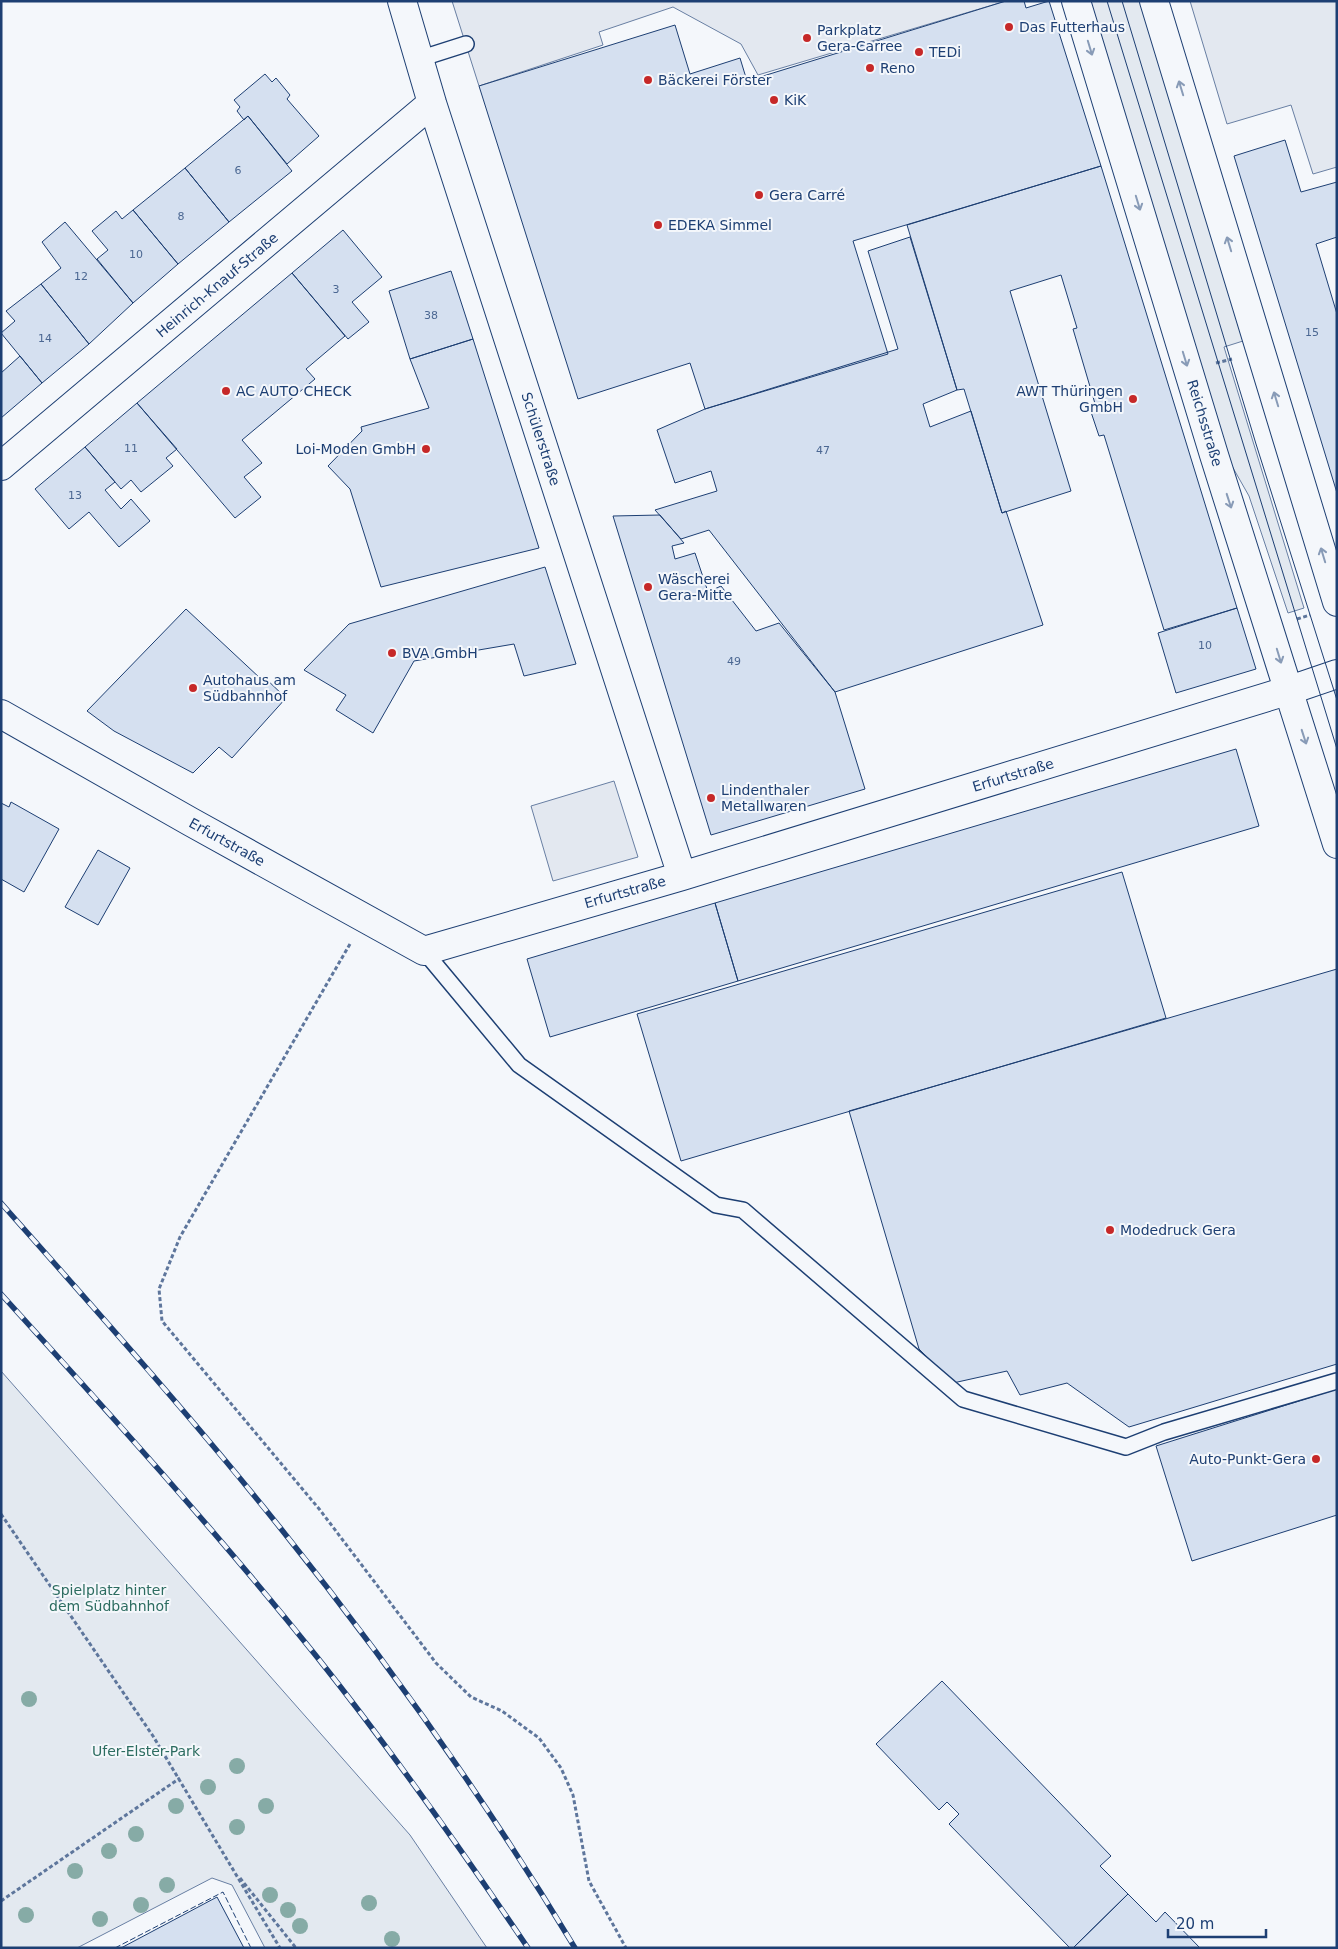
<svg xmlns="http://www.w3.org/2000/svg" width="1338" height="1949" viewBox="0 0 1338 1949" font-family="'DejaVu Sans',sans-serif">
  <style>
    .green { fill: #e3e9f0; stroke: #687fa3 }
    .parking { fill: #e3e8f0; stroke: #687fa3 }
    .building { fill: #d5e0f0; stroke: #1d3f73 }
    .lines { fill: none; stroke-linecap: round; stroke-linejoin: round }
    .lane-casing { stroke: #1d3f73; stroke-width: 18 }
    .street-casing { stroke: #1d3f73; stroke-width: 30 }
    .secondary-casing { stroke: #1d3f73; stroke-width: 30 }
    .path { stroke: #5e769c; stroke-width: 3; stroke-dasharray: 4 2.5; stroke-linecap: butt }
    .lane { stroke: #f4f7fb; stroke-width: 15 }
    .street { stroke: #f4f7fb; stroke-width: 28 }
    .secondary { stroke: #f4f7fb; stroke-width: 28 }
    .tram { stroke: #1d3f73; stroke-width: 1 }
    .rail-casing { stroke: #1d3f73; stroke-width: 5.5 }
    .rail { stroke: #f4f7fb; stroke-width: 4; stroke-dasharray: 11; stroke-linecap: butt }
    .fence { stroke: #1d3f73; stroke-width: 1; stroke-dasharray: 6 2.5; stroke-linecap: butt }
    .tree { fill: #86aba6 }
    .oneway { stroke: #889bb7 }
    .poi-dot { fill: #c62828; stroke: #f4f7fb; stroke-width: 2 }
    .labels { text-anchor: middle; stroke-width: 4; stroke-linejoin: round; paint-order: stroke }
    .number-label { font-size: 11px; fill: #4b6792 }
    .poi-label { font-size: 14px; fill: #1d3f73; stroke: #f4f7fb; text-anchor: start }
    .street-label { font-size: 14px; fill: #1d3f73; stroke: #f4f7fb }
    .park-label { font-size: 14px; fill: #2c6c60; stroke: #f4f7fb }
  </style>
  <rect width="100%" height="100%" fill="#f4f7fb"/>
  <!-- green -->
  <path class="green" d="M1086,1H1141L1243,341L1224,347L1304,608L1288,613L1249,496L1224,452Z
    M1,1371L410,1835L487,1948H265L232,1885L212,1878L77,1948H1Z"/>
  <!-- parking -->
  <path class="parking" d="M452,1H1006L758,75L741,44L673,7L599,32L603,45L479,86Z
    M1190,1H1337V167L1313,174L1291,105L1227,124Z
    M614,781L638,857L553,881L531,806Z"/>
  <!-- building -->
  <path class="building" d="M1006,1H1024L1026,8L1049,1L1101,166L853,241L888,354L705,409L690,363L578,399L479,86L675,25L690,74L740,58L747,81Z
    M265,74L272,82L276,78L290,95L287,99L319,136L287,164L248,116L244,120L237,111L240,107L234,100Z
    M248,116L292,171L229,222L185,168Z
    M1285,140L1301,192L1337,182V237L1316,244L1337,314V493L1234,156Z
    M1101,166L1237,608L1164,630L1104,435L1099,436L1090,409L1096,407L1073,329L1077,328L1061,275L1010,291L1071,491L1002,513L964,389L957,390L907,225Z
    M185,168L229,222L178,264L133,210Z
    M133,210L178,264L133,303L97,259L108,250L92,231L116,211L122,219Z
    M65,222L133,303L89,344L41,284L61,268L42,242Z
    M343,230L382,277L352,302L369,322L348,339L292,273Z
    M910,237L957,390L923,404L930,427L971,411L1002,513L1006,511L1043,625L835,692L709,530L681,539L655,510L717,491L711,471L675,483L657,430L705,409L898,349L868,251Z
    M451,271L473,339L410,359L389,291Z
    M292,273L345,336L306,369L315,379L242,440L262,463L244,477L261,497L235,518L137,403Z
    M41,284L89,344L42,383L1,333L15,321L6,311Z
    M473,339L539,548L381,587L350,489L328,466L362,431L361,427L429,408L410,359Z
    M20,356L42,383L1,418V373Z
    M137,403L177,449L166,458L173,466L141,492L131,480L121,489L85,447Z
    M85,447L115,482L105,490L121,509L131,499L150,521L119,547L89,512L69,529L35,489Z
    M660,515L684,543L672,546L675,559L695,553L708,592L721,586L756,631L779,623L835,692L865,789L711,835L613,516Z
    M545,567L576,664L524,676L514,644L414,661L373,733L336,710L346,695L304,670L349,624Z
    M1237,608L1256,669L1176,693L1158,633Z
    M186,609L261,679L263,676L286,698L232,758L219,747L193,773L114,731L87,711Z
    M1236,749L1259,826L738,981L715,903Z
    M11,802L59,829L24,892L1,879V803L9,807Z
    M98,850L130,868L98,925L65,907Z
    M1122,872L1166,1018L681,1161L637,1014Z
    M715,903L738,981L550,1037L527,959Z
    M1337,969V1364L1129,1427L1067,1383L1020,1395L1007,1371L953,1383L919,1349L849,1111Z
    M1337,1389V1515L1192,1561L1156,1446Z
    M942,1681L1111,1856L1100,1866L1128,1894L1073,1948H1070L949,1824L959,1814L947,1802L939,1810L876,1744Z
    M1128,1894L1156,1922L1165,1912L1200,1948H1073Z
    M217,1897L244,1948H121Z"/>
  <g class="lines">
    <!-- lane casing -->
    <g class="lane-casing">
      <path id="lane" d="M419,59L466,44
        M424,951L519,1065L716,1205L743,1210L963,1399L1126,1447L1164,1432L1337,1381"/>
    </g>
    <!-- street casing -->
    <g class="street-casing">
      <path id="street" d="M402,1L432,103L682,876
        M1,466L432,103
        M1,714L191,822L424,951L682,876L1290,690"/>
    </g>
    <!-- secondary casing -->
    <g class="secondary-casing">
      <path id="secondary" d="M1076,1L1214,455L1337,844
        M1154,1L1337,602
        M1290,690L1337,674"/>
    </g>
    <!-- path -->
    <path class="path" d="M1216,363L1232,359
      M1297,619L1310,615
      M350,944L180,1237L159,1289L162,1321L320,1510L436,1663L471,1697L502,1711L539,1738L561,1768L573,1795L589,1881L626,1948
      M1,1514L153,1736L280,1948
      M240,1878L296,1948
      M1,1901L180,1778"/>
    <!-- lane -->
    <use href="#lane" class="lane"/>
    <!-- street -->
    <use href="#street" class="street"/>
    <!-- secondary -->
    <use href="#secondary" class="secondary"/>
    <!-- tram -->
    <path class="tram" d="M1107,1L1337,749
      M1122,1L1256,444L1337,700"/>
    <!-- rail casing -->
    <g class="rail-casing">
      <path id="rail" d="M1,1203C86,1299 171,1394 252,1493C370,1637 479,1789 575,1948
        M1,1294C109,1413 217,1532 317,1657C392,1751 461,1849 528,1948"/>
    </g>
    <!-- rail -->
    <use href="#rail" class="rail"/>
    <!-- fence -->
    <path class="fence" d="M115,1948L223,1892L251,1948"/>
  </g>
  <!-- trees -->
  <g class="tree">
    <circle cx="29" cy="1699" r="8"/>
    <circle cx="237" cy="1766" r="8"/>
    <circle cx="208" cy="1787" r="8"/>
    <circle cx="176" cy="1806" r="8"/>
    <circle cx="266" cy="1806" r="8"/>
    <circle cx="237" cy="1827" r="8"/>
    <circle cx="136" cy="1834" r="8"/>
    <circle cx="109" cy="1851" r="8"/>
    <circle cx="75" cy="1871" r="8"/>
    <circle cx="167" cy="1885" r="8"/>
    <circle cx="270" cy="1895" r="8"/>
    <circle cx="369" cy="1903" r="8"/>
    <circle cx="141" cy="1905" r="8"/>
    <circle cx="288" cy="1910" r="8"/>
    <circle cx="26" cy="1915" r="8"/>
    <circle cx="100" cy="1919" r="8"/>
    <circle cx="300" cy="1926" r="8"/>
    <circle cx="392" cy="1939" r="8"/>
  </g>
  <!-- one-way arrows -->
  <defs><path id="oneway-shaft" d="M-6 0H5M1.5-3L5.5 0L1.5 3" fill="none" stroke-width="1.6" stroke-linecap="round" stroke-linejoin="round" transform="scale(1.25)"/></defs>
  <g class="oneway">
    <use href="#oneway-shaft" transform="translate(1090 48) rotate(73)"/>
    <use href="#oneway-shaft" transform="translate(1181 88) rotate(-107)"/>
    <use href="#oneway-shaft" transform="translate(1138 203) rotate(73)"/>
    <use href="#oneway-shaft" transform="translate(1229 244) rotate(-107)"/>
    <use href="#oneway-shaft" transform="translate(1185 359) rotate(73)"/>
    <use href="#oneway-shaft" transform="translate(1276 399) rotate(-107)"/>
    <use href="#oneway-shaft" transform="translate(1229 501) rotate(72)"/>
    <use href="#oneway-shaft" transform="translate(1323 555) rotate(-107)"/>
    <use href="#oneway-shaft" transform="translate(1279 656) rotate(73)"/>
    <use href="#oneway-shaft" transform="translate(1304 737) rotate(72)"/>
  </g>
  <!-- markers -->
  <g class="poi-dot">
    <circle cx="1009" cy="27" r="5"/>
    <circle cx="807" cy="38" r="5"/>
    <circle cx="919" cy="52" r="5"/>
    <circle cx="870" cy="68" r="5"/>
    <circle cx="648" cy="80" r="5"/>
    <circle cx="774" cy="100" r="5"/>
    <circle cx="759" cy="195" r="5"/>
    <circle cx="658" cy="225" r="5"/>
    <circle cx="226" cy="391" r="5"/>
    <circle cx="1133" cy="399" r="5"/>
    <circle cx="426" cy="449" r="5"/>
    <circle cx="648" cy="587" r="5"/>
    <circle cx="392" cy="653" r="5"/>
    <circle cx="193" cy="688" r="5"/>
    <circle cx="711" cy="798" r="5"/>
    <circle cx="1110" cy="1230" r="5"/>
    <circle cx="1316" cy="1459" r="5"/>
  </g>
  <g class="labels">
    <!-- number labels -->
    <g class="number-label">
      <text x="238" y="174">6</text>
      <text x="181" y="220">8</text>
      <text x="136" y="258">10</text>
      <text x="81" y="280">12</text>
      <text x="336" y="293">3</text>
      <text x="431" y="319">38</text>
      <text x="1312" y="336">15</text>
      <text x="45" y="342">14</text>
      <text x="131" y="452">11</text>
      <text x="823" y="454">47</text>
      <text x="75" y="499">13</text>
      <text x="1205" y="649">10</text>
      <text x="734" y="665">49</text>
    </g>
    <!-- poi labels -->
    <g class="poi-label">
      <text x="1019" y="32">Das Futterhaus</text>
      <text x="817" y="35">Parkplatz<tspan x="817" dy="16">Gera-Carree</tspan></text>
      <text x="929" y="57">TEDi</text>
      <text x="880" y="73">Reno</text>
      <text x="658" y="85">Bäckerei Förster</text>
      <text x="784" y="105">KiK</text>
      <text x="769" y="200">Gera Carré</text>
      <text x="668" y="230">EDEKA Simmel</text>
      <text x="236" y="396">AC AUTO CHECK</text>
      <text x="1123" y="396" text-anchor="end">AWT Thüringen<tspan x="1123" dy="16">GmbH</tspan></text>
      <text x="416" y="454" text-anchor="end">Loi-Moden GmbH</text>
      <text x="658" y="584">Wäscherei<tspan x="658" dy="16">Gera-Mitte</tspan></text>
      <text x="402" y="658">BVA GmbH</text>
      <text x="203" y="685">Autohaus am<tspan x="203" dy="16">Südbahnhof</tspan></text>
      <text x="721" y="795">Lindenthaler<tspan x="721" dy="16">Metallwaren</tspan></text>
      <text x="1120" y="1235">Modedruck Gera</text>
      <text x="1306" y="1464" text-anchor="end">Auto-Punkt-Gera</text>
    </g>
    <!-- street labels -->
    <g class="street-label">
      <text transform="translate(217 285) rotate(-40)" y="5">Heinrich-Knauf-Straße</text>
      <text transform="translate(1205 423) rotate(73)" y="5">Reichsstraße</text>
      <text transform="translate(541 439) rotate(72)" y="5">Schülerstraße</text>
      <text transform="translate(1013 775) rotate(-17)" y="5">Erfurtstraße</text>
      <text transform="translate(227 842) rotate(29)" y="5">Erfurtstraße</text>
      <text transform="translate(625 892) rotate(-16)" y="5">Erfurtstraße</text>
    </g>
    <!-- park labels -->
    <g class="park-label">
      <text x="109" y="1595">Spielplatz hinter<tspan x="109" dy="16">dem Südbahnhof</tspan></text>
      <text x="146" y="1756">Ufer-Elster-Park</text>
    </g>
  </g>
  <!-- border -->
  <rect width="1338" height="1949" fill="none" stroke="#1d3f73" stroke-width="5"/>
  <!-- scale -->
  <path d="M1168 1929v8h98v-8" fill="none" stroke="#1d3f73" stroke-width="2.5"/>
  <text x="1176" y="1929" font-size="15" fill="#1d3f73" stroke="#f4f7fb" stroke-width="4" paint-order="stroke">20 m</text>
</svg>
